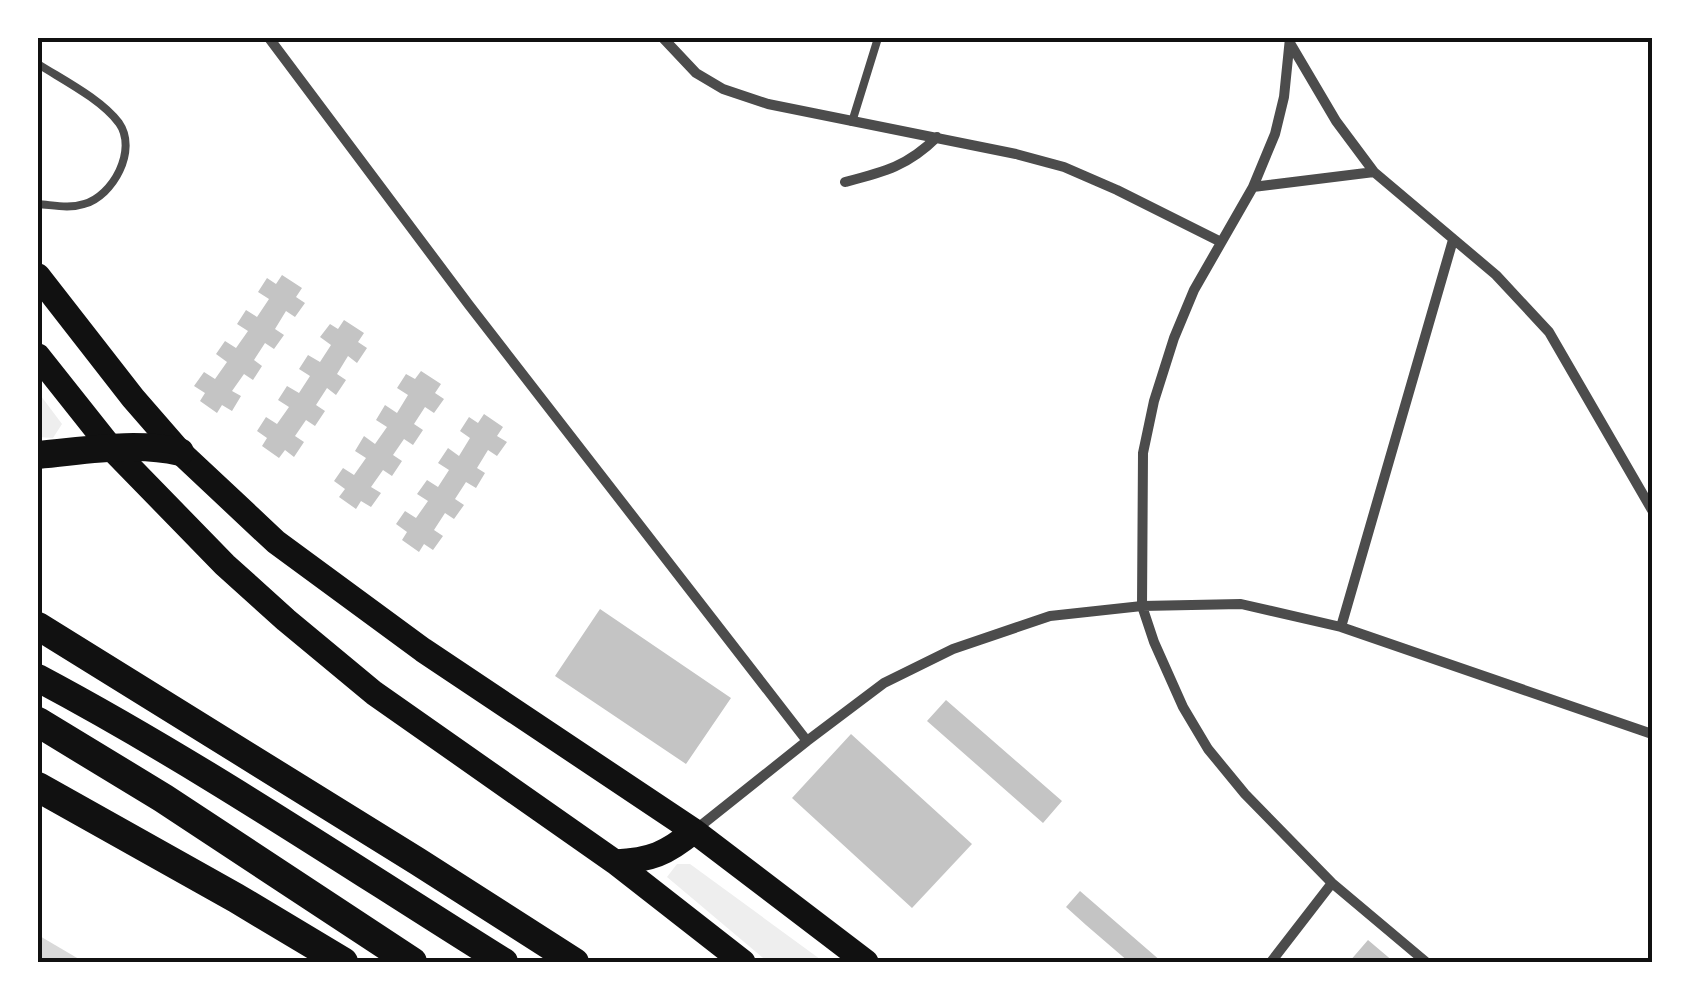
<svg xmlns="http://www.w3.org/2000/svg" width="1690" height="1000" viewBox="0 0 1690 1000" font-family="Raleway,sans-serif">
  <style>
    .green { fill: #eee }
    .water { fill: #d9d9d9 }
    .building { fill: #c4c4c4 }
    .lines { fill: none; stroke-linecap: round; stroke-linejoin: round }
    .service { stroke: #4c4c4c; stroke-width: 8 }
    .minor { stroke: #4c4c4c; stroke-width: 10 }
    .primary { stroke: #111; stroke-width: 25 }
    .trunk { stroke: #111; stroke-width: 28 }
    .motorway { stroke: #111; stroke-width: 30 }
    .neatline { fill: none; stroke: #111; stroke-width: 4 }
  </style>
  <rect width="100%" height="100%" fill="#fff"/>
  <!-- green -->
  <path class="green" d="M38,392L62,424L53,438L38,437Z
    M677,864H690L824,962H768L667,877Z"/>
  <!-- water -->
  <path class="water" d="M38,935L84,962H38Z"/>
  <!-- building -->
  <path class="building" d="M282,275L302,288L296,297L305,303L295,317L286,311L275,329L284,335L274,349L265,343L254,360L262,366L253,380L244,374L232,391L241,396L232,411L222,405L217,413L200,401L205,393L194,386L204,372L215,379L227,362L216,354L225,341L236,348L248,331L237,324L246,310L257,317L269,299L258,292L267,278L276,284Z
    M344,320L364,333L358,342L367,348L357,363L348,356L337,374L346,380L336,395L327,388L316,405L325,411L315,426L306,420L295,436L304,442L294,457L285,450L279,458L262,446L267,438L257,431L266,417L277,424L289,407L278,400L287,386L299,393L310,376L299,369L308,355L320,362L331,345L320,337L330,324L338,329Z
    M421,371L441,384L435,393L444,399L434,413L425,407L414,424L423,430L413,445L404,439L393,455L402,461L392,476L383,470L371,487L381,493L371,507L361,501L356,509L339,497L345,489L334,481L343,468L354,475L366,458L355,451L364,436L375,444L387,427L376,420L385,405L397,413L408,395L397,388L406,374L415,379Z
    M484,414L503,427L497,436L507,442L497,456L488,450L477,468L485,473L476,488L466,482L455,499L464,505L454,519L445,513L434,530L443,536L433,550L424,544L419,552L402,540L407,532L396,524L405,511L416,518L428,501L417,494L427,480L438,487L449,470L438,463L448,448L459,456L470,438L460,431L469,417L478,423Z
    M600,609L731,698L686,764L555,676Z
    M946,700L1062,801L1043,823L927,721Z
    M851,734L972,844L912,908L792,798Z
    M1080,891L1162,962H1129L1086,925L1066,907Z
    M1368,940L1394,962H1349Z"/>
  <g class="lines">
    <!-- service -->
    <path class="service" d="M38,64C63,80 101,99 119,123C138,150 113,196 84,204C69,209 53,205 38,204
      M852,122L878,38"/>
    <!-- minor -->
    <path class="minor" d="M269,38L469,305L807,741
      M663,38L696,73L723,89L768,104L1016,154L1064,167L1117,190L1221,242
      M1290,38L1284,97L1275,134L1253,187L1194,290L1174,338L1154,401L1143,453L1142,606L1154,642L1183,707L1208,749L1245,794L1332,883L1426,962
      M1290,43L1336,121L1374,172L1496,275L1549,332L1652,510
      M845,182C884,172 908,166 937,137
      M1253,187L1374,172
      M1341,627L1453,240
      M694,831L807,741L884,683L953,649L1050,616L1142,606L1241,604L1341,627L1652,734
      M1271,962L1332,883"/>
    <!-- primary -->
    <path class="primary" d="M38,276L133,398L180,452L276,542L423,650L694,831L866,962
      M38,356L111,448L225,565L286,620L374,693L615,862L743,962
      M615,862C651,860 666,854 694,831"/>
    <!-- trunk -->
    <path class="trunk" d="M38,455C84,451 135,441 180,452
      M38,626L417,861L575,962
      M38,678C198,763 350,866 504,962"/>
    <!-- motorway -->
    <path class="motorway" d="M38,722L163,798L412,962
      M38,787L236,898L343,962"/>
  </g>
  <!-- border -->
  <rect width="1690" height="1000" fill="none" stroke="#ffffff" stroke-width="80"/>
  <rect x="40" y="40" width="1610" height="920" class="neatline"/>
</svg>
